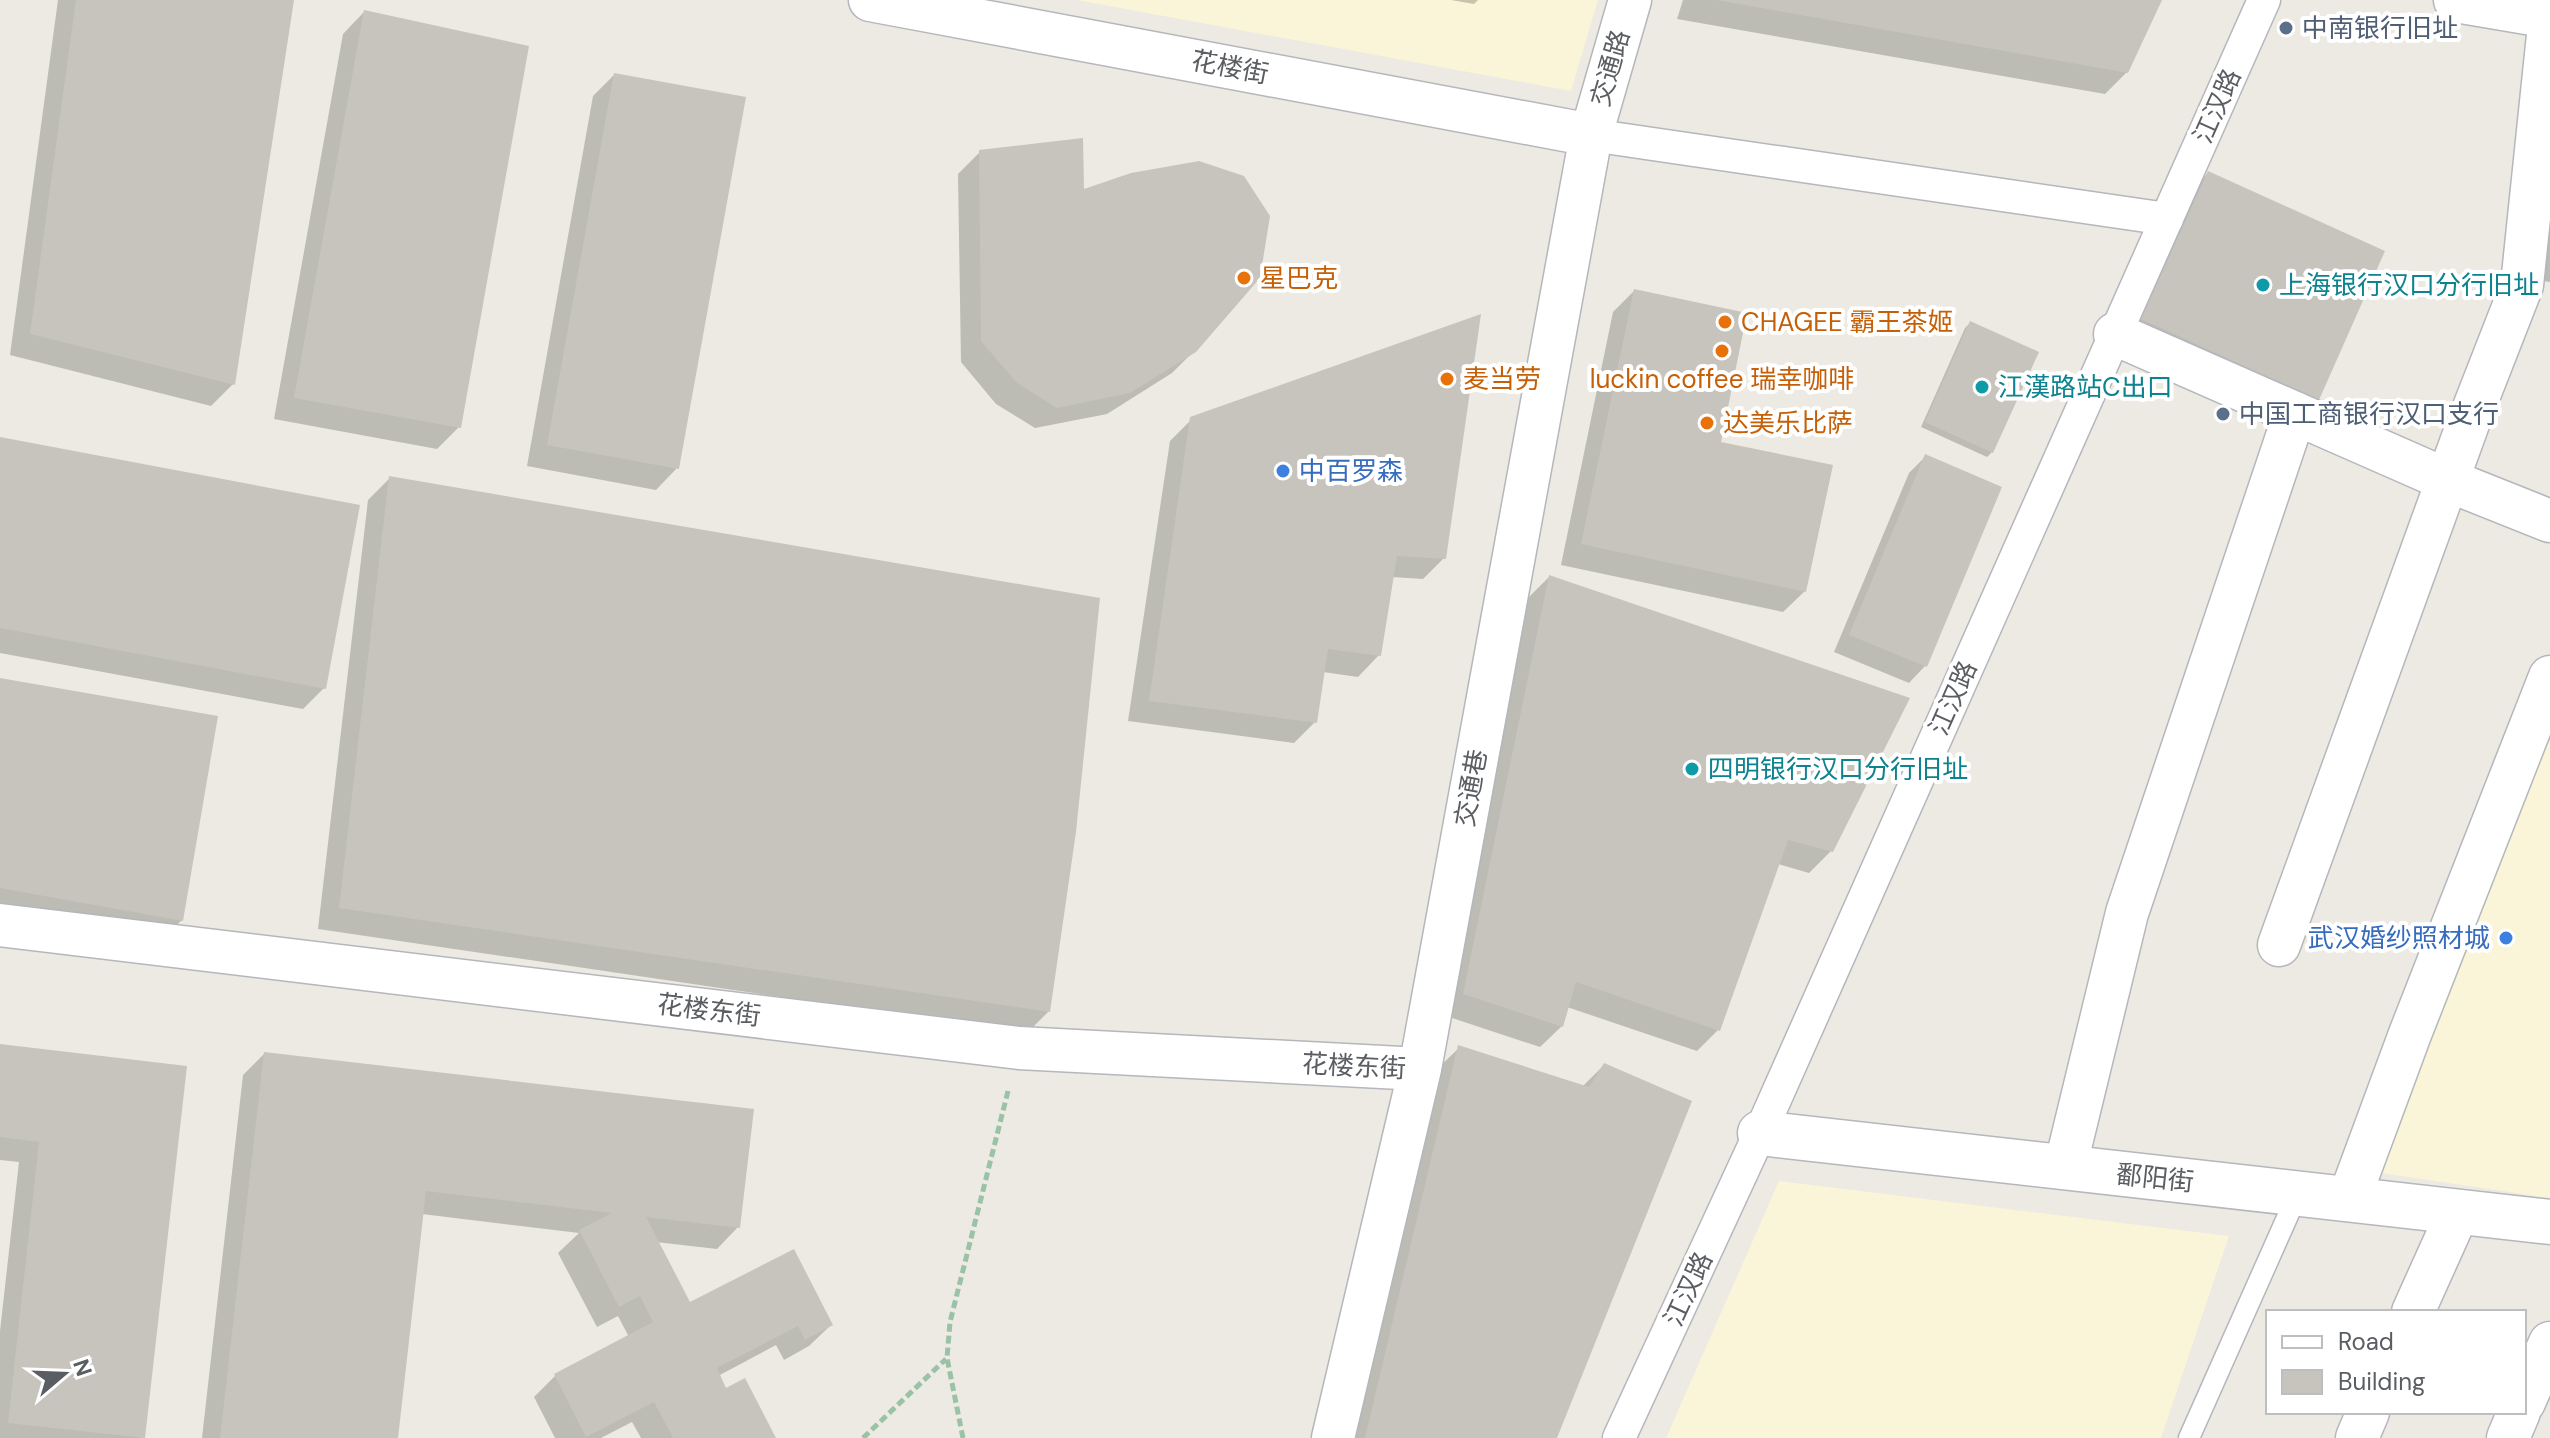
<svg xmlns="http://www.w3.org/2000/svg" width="2550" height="1438" viewBox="0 0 2550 1438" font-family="'DM Sans','Noto Sans SC',sans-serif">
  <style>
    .commercial { fill: #faf4d8 }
    .shadow { fill: #0003 }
    .building { fill: #c7c4be }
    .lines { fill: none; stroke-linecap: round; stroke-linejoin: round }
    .service-casing { stroke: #b4b7bb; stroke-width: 23 }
    .pedestrian-casing { stroke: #b4b7bb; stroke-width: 35 }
    .minor-casing { stroke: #b4b7bb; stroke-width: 45 }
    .tertiary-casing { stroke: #b4b7bb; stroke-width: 47 }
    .path { stroke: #9ac2a7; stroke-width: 5; stroke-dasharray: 8 4; stroke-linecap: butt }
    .service { stroke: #fff; stroke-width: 20 }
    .pedestrian { stroke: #fff; stroke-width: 32 }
    .minor { stroke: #fff; stroke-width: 42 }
    .tertiary { stroke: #fff; stroke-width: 44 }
    .service-dot { fill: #5c6f8a; stroke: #fff; stroke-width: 3 }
    .food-dot { fill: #e8710a; stroke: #fff; stroke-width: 3 }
    .culture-dot { fill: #0f9aa8; stroke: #fff; stroke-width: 3 }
    .shop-dot { fill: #3f7fe0; stroke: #fff; stroke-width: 3 }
    .labels { text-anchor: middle; stroke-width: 8; stroke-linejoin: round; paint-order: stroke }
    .service-label { font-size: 26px; fill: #4e5e75; stroke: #fff; text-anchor: start }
    .street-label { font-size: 26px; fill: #5a5d61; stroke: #fff }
    .food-label { font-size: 26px; fill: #c56008; stroke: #fff; text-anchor: start }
    .culture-label { font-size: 26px; fill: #0d838f; stroke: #fff; text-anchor: start }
    .shop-label { font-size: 26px; fill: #366cbe; stroke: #fff; text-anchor: start }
  </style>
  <rect width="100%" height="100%" fill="#eceae2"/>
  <!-- commercial -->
  <path class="commercial" d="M1077,0H1598L1571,91Z
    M2550,704V1198L2374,1172Z
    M1779,1181L2229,1236L2161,1438H1666Z"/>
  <!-- shadow -->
  <path class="shadow" d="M58,0H292L233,384L211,406L10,355Z
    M1451,0H1478L1474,4Z
    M1683,0H2159L2127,72L2105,94L1677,19Z
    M364,12L459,427L437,449L274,419L343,34Z
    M614,75L677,468L656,490L527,466L593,96Z
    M980,152L1082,192L1194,351L1172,373L1107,414L1035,428L996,404L961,362L958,174Z
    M2208,173L2317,399L2296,420L2122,341L2187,195Z
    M2550,181V282L2536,280Z
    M1634,291L1805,591L1783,612L1561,565L1613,312Z
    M1970,323L1992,452L1987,457L1921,427L1965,328Z
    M1192,419L1444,558L1423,579L1392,577L1379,655L1358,677L1323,672L1315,722L1294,743L1128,721L1170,441Z
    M0,439L324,688L303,709L0,653Z
    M1925,457V666L1909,683L1834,652L1909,473Z
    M390,478L1049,1011L1027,1033L318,929L368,500Z
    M1549,577L1831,851L1809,873L1778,864L1719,1029L1697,1051L1567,1007L1562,1026L1540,1047L1443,1015L1528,598Z
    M0,680L182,920L160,941L0,913Z
    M0,1046L185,1067L143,1438H0V1331L19,1162L0,1160Z
    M1459,1048L1582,1087L1604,1065L1555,1438H1350L1437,1069Z
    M264,1054L738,1227L717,1249L656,1242L689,1305L831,1325L809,1346L784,1360L776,1345L718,1376L726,1390L774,1438H641L632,1422L601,1438H555L534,1397L555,1376L629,1337L618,1316L597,1327L558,1253L579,1233L422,1214L396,1438H202L243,1075Z"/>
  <!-- building -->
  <path class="building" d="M76,0H294L235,385L30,334Z
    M1716,0H2162L2128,73Z
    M364,10L529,46L461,428L294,398Z
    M614,73L746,97L679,469L547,445Z
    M1083,138L1084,189L1131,173L1199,161L1244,176L1270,216L1260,278L1196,352L1130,393L1057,408L1017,383L981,341L979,150Z
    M2208,171L2385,251L2319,400L2141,319Z
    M1634,289L1747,313L1721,442L1833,465L1806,592L1581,544Z
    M1481,314L1446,559L1397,556L1381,656L1328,649L1317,723L1149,701L1190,417Z
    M1970,321L2039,352L1993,453L1925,422Z
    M0,437L360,505L326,689L0,628Z
    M1925,454L2002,487L1927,667L1849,635Z
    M389,476L1100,598L1076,832L1050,1012L339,908Z
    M1549,575L1910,698L1833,852L1788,840L1720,1031L1576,982L1563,1027L1463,994Z
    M0,678L218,716L183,921L0,888Z
    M0,1044L187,1066L145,1438L8,1423L39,1142L0,1137Z
    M1458,1045L1589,1087L1604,1063L1692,1101L1557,1438H1365Z
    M264,1052L754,1109L740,1228L646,1217L690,1302L794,1249L833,1325L805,1340L798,1326L717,1368L726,1388L745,1378L776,1438H673L654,1402L586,1437L554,1374L653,1322L640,1296L619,1307L579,1230L612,1213L426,1191L398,1438H220Z"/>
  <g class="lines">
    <!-- service casing -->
    <g class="service-casing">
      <path id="service" d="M2189,1438L2298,1193"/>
    </g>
    <!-- pedestrian casing -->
    <g class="pedestrian-casing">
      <path id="pedestrian" d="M1591,135L2167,219
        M1619,1438L1760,1133L2264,0"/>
    </g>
    <!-- minor casing -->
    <g class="minor-casing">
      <path id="minor" d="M870,0L1591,135
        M2115,334L2447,480L2550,521
        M0,925L1019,1048L1420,1069
        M2279,945L2470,418L2522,285L2550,16
        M2065,1168L2127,913L2295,413
        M2349,1199L2410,1034L2550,677
        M2413,1312L2458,1212
        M2524,1402L2550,1343
        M1333,1438L1420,1069L1591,135L1630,0
        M2357,1438L2368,1412
        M2508,1438L2519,1412"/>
    </g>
    <!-- tertiary casing -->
    <g class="tertiary-casing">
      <path id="tertiary" d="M2456,0L2550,16
        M1760,1133L2550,1222"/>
    </g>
    <!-- path -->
    <path class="path" d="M863,1438L946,1359
      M963,1438L947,1358L950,1322L1008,1091"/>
    <!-- service -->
    <use href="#service" class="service"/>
    <!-- pedestrian -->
    <use href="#pedestrian" class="pedestrian"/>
    <!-- minor -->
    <use href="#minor" class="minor"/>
    <!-- tertiary -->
    <use href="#tertiary" class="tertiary"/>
  </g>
  <!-- markers -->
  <g class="service-dot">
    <circle cx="2286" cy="28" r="8"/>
    <circle cx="2223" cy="414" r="8"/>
  </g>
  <g class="food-dot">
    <circle cx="1244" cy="278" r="8"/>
    <circle cx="1725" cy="322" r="8"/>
    <circle cx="1722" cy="351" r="8"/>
    <circle cx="1447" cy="379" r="8"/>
    <circle cx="1707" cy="423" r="8"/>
  </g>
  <g class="culture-dot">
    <circle cx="2263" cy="285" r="8"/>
    <circle cx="1982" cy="387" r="8"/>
    <circle cx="1692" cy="769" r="8"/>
  </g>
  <g class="shop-dot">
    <circle cx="1283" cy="471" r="8"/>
    <circle cx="2506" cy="938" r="8"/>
  </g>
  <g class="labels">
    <!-- service labels -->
    <g class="service-label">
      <text x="2302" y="37">中南银行旧址</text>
      <text x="2239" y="423">中国工商银行汉口支行</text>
    </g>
    <!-- street labels -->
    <g class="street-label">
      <text transform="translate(1230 67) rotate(11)" y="9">花楼街</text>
      <text transform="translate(1610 68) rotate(-74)" y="9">交通路</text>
      <text transform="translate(2217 106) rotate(-66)" y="9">江汉路</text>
      <text transform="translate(1953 698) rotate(-66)" y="9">江汉路</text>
      <text transform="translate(1471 788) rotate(-80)" y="9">交通巷</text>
      <text transform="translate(709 1010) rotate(7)" y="9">花楼东街</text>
      <text transform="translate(1354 1066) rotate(3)" y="9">花楼东街</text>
      <text transform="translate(2155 1178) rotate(6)" y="9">鄱阳街</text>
      <text transform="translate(1688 1289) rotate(-65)" y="9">江汉路</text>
    </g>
    <!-- food labels -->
    <g class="food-label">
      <text x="1260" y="287">星巴克</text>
      <text x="1741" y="331">CHAGEE 霸王茶姬</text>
      <text x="1463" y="388">麦当劳</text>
      <text x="1722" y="388" text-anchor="middle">luckin coffee 瑞幸咖啡</text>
      <text x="1723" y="432">达美乐比萨</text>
    </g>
    <!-- culture labels -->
    <g class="culture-label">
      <text x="2279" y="294">上海银行汉口分行旧址</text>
      <text x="1998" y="396">江漢路站C出口</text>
      <text x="1708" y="778">四明银行汉口分行旧址</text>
    </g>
    <!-- shop labels -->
    <g class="shop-label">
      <text x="1299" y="480">中百罗森</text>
      <text x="2490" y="947" text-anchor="end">武汉婚纱照材城</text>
    </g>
  </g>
  <!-- legend -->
  <rect x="2266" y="1310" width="260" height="104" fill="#ffffff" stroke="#bdbec0" stroke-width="2"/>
  <rect x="2282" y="1336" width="40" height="12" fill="#ffffff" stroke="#bdbec0" stroke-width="2"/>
  <text x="2338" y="1350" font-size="24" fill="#5a5d61">Road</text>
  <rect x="2282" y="1370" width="40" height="24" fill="#c7c4be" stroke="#bdbec0" stroke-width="2"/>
  <text x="2338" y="1390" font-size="24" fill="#5a5d61">Building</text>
  <!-- north arrow -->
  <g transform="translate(64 1374) rotate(71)" stroke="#ffffff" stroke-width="6" paint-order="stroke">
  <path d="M0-6L14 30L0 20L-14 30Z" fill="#5a5d61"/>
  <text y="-12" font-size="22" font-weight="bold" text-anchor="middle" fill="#5a5d61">N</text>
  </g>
</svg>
